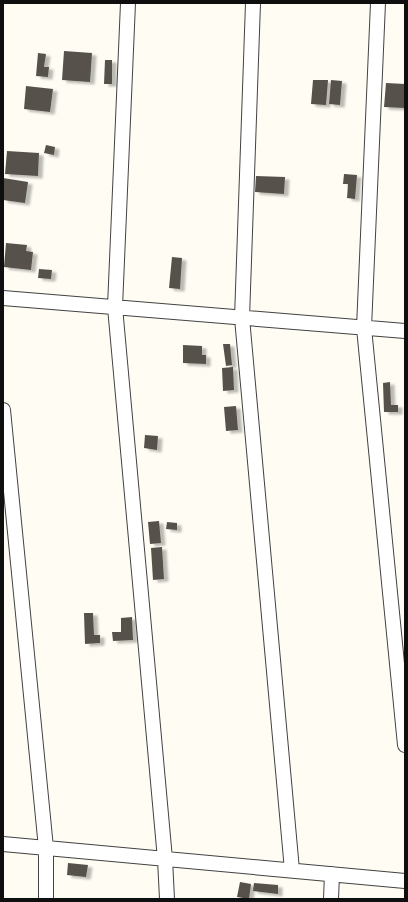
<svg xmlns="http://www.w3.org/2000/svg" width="408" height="902" viewBox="0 0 408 902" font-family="'Times New Roman',serif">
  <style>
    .building { fill: #57514c; filter: url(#shadow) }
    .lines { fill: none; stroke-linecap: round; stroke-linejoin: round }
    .street-casing { stroke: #424242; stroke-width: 16 }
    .street { stroke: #fff; stroke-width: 14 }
  </style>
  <defs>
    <filter id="shadow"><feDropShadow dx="4.5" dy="2.5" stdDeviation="1" flood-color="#0004"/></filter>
  </defs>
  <rect width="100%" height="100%" fill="#fefcf3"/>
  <!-- building -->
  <path class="building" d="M64,51L92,53L90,82L62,80Z
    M38,53L46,54L44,67H49L48,77L36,76Z
    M105,60H112V84H104Z
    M313,80H328L326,105L311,104Z
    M331,80L342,81L340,105L329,104Z
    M386,83L405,84V108L384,107Z
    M26,86L53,89L50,112L24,109Z
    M46,145L55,147L54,155L44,153Z
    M7,151L39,153L38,176L5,174Z
    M344,174L357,175L355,199L347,198L348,184H343Z
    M256,176L285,177L284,194L255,192Z
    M3,178L28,182L25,203L3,200Z
    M6,243L27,245L26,251L33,252L31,270L4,267Z
    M172,257L182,258L180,289L169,288Z
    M39,269L52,270L51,279L38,278Z
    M223,344H230L232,365L226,366Z
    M183,345L202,346V355H206V364L183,363Z
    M233,367L234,390L223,391L222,368Z
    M390,382L391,405H398V412H384L383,383Z
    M236,406L238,430L226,431L224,407Z
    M145,435L158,436L157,450L144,448Z
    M159,521L161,543L150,544L148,522Z
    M167,522L177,523V530L166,529Z
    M162,547L164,579L153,580L151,548Z
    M84,613H93L94,635H100V643L85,644Z
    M132,617L133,640L113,641L112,632H121V618Z
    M68,863L88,865L86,877L67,875Z
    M240,882L251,884L249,899L237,897Z
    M254,883L278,885V894L253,891Z"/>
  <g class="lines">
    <!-- street casing -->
    <g class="street-casing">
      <path id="street" d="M128,3L115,307L165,859L167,899
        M253,3L242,318L292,870
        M378,3L364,328L405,745
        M3,298L405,331
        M3,410L46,848V899
        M3,844L405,881
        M331,899L332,874"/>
    </g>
    <!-- street -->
    <use href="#street" class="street"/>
  </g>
  <!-- border -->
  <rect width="408" height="902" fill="none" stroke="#0f0f0f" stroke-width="8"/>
</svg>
